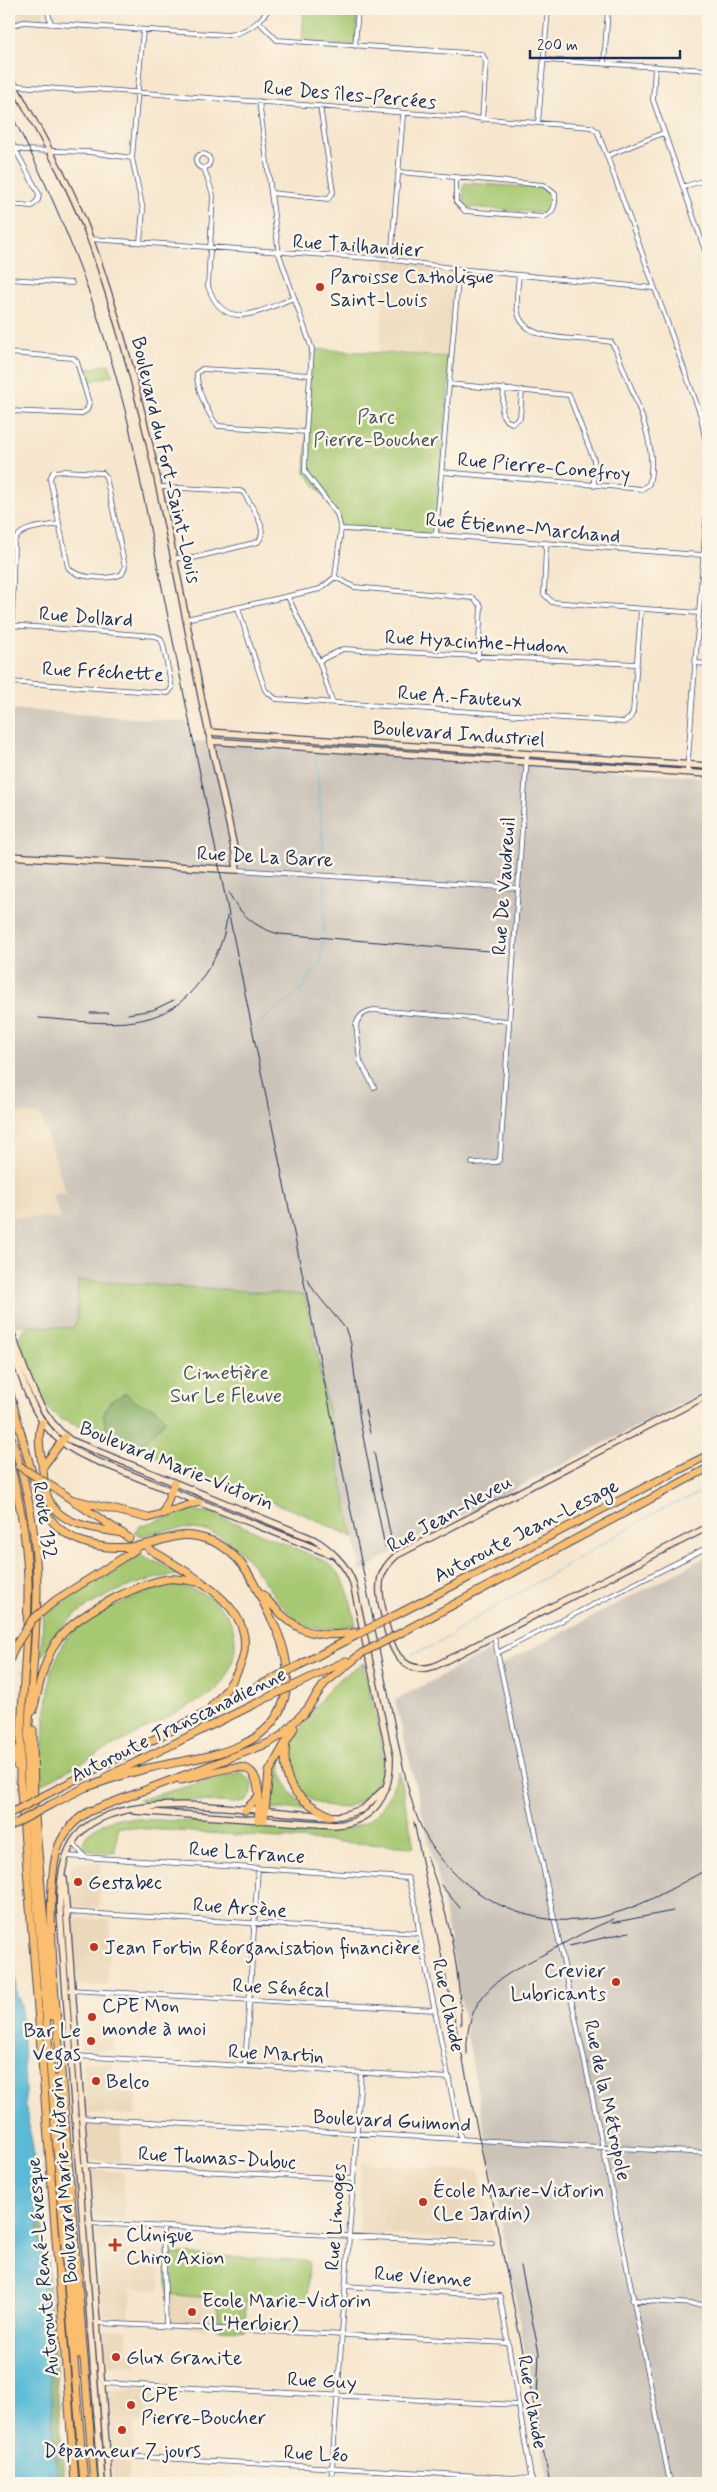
<svg xmlns="http://www.w3.org/2000/svg" width="717" height="2492" viewBox="0 0 717 2492" font-family="Mynerve,sans-serif">
  <style>
    .built { fill: #ebd8ba }
    .industrial { fill: #cbc3b8 }
    .green { fill: #a6c871; stroke: #607c68 }
    .forest { fill: #84ac63; stroke: #506e60 }
    .water { fill: #5abbd8; stroke: #3a759b }
    .lines { fill: none; stroke-linecap: round; stroke-linejoin: round }
    .stream { stroke: #5abbd8; stroke-width: 1 }
    .street-casing { stroke: #3c4a6f; stroke-width: 5.5 }
    .secondary-casing { stroke: #3c4a6f; stroke-width: 8 }
    .highway-casing { stroke: #3c4a6f; stroke-width: 9 }
    .street { stroke: #fff; stroke-width: 4 }
    .secondary { stroke: #fde5c5; stroke-width: 5.5 }
    .highway { stroke: #fabe6e; stroke-width: 7 }
    .rail { stroke: #1b2f5e; stroke-width: 1 }
    .highway-bridge-casing { stroke: #3c4a6f; stroke-width: 9; stroke-linecap: butt }
    .highway-bridge { stroke: #fabe6e; stroke-width: 7 }
    .poi-dot { fill: #c8321e; stroke: #fcf5e5; stroke-width: 2 }
    .labels { text-anchor: middle; stroke-width: 5; stroke-linejoin: round; paint-order: stroke }
    .street-label { font-size: 20px; fill: #1b2f5e; stroke: #fcf5e5 }
    .poi-label { font-size: 20px; fill: #1b2f5e; stroke: #fcf5e5; text-anchor: start }
    .park-label { font-size: 20px; fill: #3e5563; stroke: #fcf5e5 }
  </style>
  <rect width="100%" height="100%" fill="#fcf5e5"/>
  <filter id="ink" filterUnits="userSpaceOnUse"><feTurbulence type="fractalNoise" baseFrequency=".02" numOctaves="2"/><feDisplacementMap in="SourceGraphic" scale="10" xChannelSelector="R" yChannelSelector="G"/><feConvolveMatrix kernelMatrix="1 2 1 2 8 2 1 2 1" color-interpolation-filters="sRGB"/></filter>
  <filter id="wash" filterUnits="userSpaceOnUse"><feTurbulence type="fractalNoise" baseFrequency=".0096" numOctaves="4" result="noise"/><feDisplacementMap in="SourceGraphic" scale="20" xChannelSelector="R" yChannelSelector="G"/><feGaussianBlur stdDeviation="1.12" result="paint"/><feColorMatrix in="noise" values="0 0 0 0 0 0 0 0 0 0 0 0 0 0 0 0 0 1.4 0 .05"/><feComposite in="paint" operator="in"/></filter>
  <g filter="url(#wash)">
    <rect width="100%" height="100%" fill="#f6e6cd"/>
    <!-- built -->
    <path class="built" d="M9,9H43L44,17L9,24Z
      M386,259L459,269L451,357L379,353Z
      M9,1113L40,1114L66,1194H53L62,1218L9,1217Z
      M76,1862L102,1863L99,1908L70,1906V1866Z
      M73,1918L111,1920L107,1986L78,1985L77,1983Z
      M79,2010L106,2011L105,2024H114L113,2051L81,2049Z
      M83,2062L113,2063V2087L137,2090L136,2115L86,2113Z
      M87,2123L121,2124L122,2162L89,2160Z
      M361,2163L479,2171L495,2242L359,2232Z
      M91,2170L124,2172V2220L94,2218Z
      M95,2228H124L125,2251L161,2253L160,2290L131,2288L129,2319L102,2316Z
      M167,2294L218,2299L217,2329L167,2326Z
      M128,2329L126,2353L138,2354L137,2366L106,2364L103,2330Z
      M108,2389L155,2390L154,2422L134,2423L132,2452L111,2450Z
      M112,2460L129,2461V2483H113Z"/>
    <!-- industrial -->
    <path class="industrial" d="M9,709L187,722L191,741L708,777V1390L405,1545L361,1572L305,1295L78,1280L77,1318L74,1328L14,1326L9,1313V1217L61,1218L52,1193L66,1194L40,1115L9,1112Z
      M708,1556V2483H549L441,1892L395,1700L489,1651L495,1668Z"/>
    <!-- green -->
    <path class="green" d="M304,9H358L355,46L302,43Z
      M465,183L541,188L551,195L552,203L544,213L468,207L465,205L463,187Z
      M312,349L451,357L436,534L341,529L337,514L305,472Z
      M109,364L113,375L86,383L83,370Z
      M78,1280L305,1295L353,1537L305,1515L60,1419C35,1401 29,1364 19,1336L27,1326L74,1328L77,1318Z
      M187,1511L210,1512L325,1561C348,1577 350,1599 356,1625C340,1627 325,1631 310,1627C294,1621 283,1607 273,1594C233,1535 213,1517 140,1536L134,1532L140,1526Z
      M138,1553L182,1575C148,1575 90,1599 66,1623C56,1632 51,1649 41,1656L43,1616Z
      M179,1586C237,1596 253,1652 213,1693L38,1786L51,1671L66,1638L88,1617L159,1587Z
      M363,1663C369,1693 386,1744 382,1772C381,1781 375,1788 369,1794C331,1830 275,1788 293,1741C296,1733 303,1726 307,1719C323,1694 338,1677 363,1663Z
      M280,1757C281,1780 290,1795 308,1809H271L268,1806L272,1772Z
      M240,1772L252,1782V1795L246,1801L239,1803L176,1800L140,1802L138,1800Z
      M399,1772L414,1847L118,1827L115,1852L88,1851L83,1845C85,1829 105,1822 118,1818L340,1829C377,1826 386,1804 399,1772Z
      M166,2253L309,2261L307,2302L246,2300L245,2330L217,2329L218,2299L167,2294Z"/>
    <!-- forest -->
    <path class="forest" d="M125,1393L137,1402L155,1408L166,1420L141,1446L123,1442L108,1434L103,1416L109,1402Z
      M41,2216L47,2254L65,2483H59L48,2377L37,2217Z"/>
    <!-- water -->
    <path class="water" d="M9,1864L12,1888L9,1906L12,1916L16,1993L21,2005L26,2109L33,2148L57,2483H9Z"/>
    <g class="lines">
      <!-- stream -->
      <path class="stream" d="M316,757L325,871
        M324,931L325,880
        M260,1022L298,993L320,964L323,941
        M412,1654C434,1646 446,1641 465,1625L658,1511L708,1490"/>
    </g>
  </g>
  <g filter="url(#ink)">
    <g class="lines">
      <!-- street casing -->
      <g class="street-casing">
        <path id="street" d="M47,9L51,24
          M677,9L708,10
          M259,22L277,40L482,54L486,62L482,120
          M9,26L24,22L228,35C247,32 258,24 269,9
          M355,46L358,9
          M545,60L708,70
          M604,63L608,9
          M655,66L653,100L708,259
          M14,84L19,86L74,90L93,89L591,127L597,131L607,156L663,133
          M538,123L548,9
          M9,138L39,194L38,200L32,206L9,204
          M9,146L23,150L89,152L132,158
          M196 161a7 7 0 1 1 14 0a7 7 0 1 1-14 0Z
          M607,156L701,416L708,456
          M204,168L213,195L208,286C224,334 259,311 294,298
          M399,172L544,185L555,194C556,205 554,213 543,217L465,211L456,202V177
          M683,187L708,179
          M271,193L328,199L333,192L320,106
          M90,239L386,259L459,269L653,288
          M140,242L143,210L132,158L143,30
          M391,260L403,115
          M9,279L72,283
          M9,353L73,358L77,362L89,403L87,410L80,414L9,411
          M449,384L569,395L594,460V486
          M504,388L502,414L506,420L512,423L520,418L522,390
          M701,416L708,414
          M306,432L218,426C208,415 196,388 197,373L202,369L311,375
          M64,471L103,473L106,477L125,567L122,574C110,580 76,579 68,567L50,479L53,472Z
          M442,472L642,489L649,484C660,444 630,388 616,350L611,342C585,336 526,346 518,313C515,302 518,287 519,275
          M160,487L240,491L244,493C251,507 270,529 258,542L193,558H174
          M341,529C462,535 582,547 704,555
          M436,534L459,269
          M546,545L544,594L552,602L699,613
          M335,577L354,587L473,598L481,606L478,658
          M288,597L319,661L332,701
          M238,608L265,690L276,699L624,722L630,718L633,712L641,610
          M186,619L320,589L335,577L341,529L337,514L305,472L306,432L312,349L279,254L259,101
          M9,625L155,636L160,638L163,644L172,688L168,693L9,682
          M12,625L14,542C20,526 44,527 59,524
          M319,661L343,649L635,664
          M695,663L708,664
          M687,773L708,493
          M237,870L518,888
          M374,1087L360,1061L356,1025C359,1015 364,1012 374,1010L508,1021
          M472,1163L497,1162L500,1159L527,754
          M494,1637L605,2157L670,2483
          M499,1652L708,1547
          M73,1842L84,1856
          M66,1856L408,1878L416,1907L419,1933L461,2139
          M66,1912L419,1933
          M70,1990L435,2010
          M76,2056L450,2078
          M245,2066L258,1868
          M80,2118L708,2153
          M83,2165L353,2179
          M88,2223L492,2243
          M163,2227L166,2327
          M345,2286L500,2296L532,2483
          M632,2300L708,2305
          M97,2323L508,2343
          M101,2383L518,2405
          M107,2455L532,2479
          M331,2483L361,2073"/>
      </g>
      <!-- secondary casing -->
      <g class="secondary-casing">
        <path id="secondary" d="M9,76C38,130 70,183 91,241C142,384 169,532 198,681C209,739 224,796 235,853L237,870L9,856
          M208,732L708,766
          M210,741L708,774
          M9,1326C24,1365 35,1414 70,1440L313,1539C329,1548 347,1565 353,1583L390,1757C391,1795 374,1822 335,1825L134,1811
          M9,1343C29,1394 34,1434 89,1458L329,1554
          M708,1395L397,1555C390,1561 384,1568 381,1577C378,1590 381,1603 384,1615C389,1642 398,1678 435,1666L708,1527
          M64,1879L109,2483
          M102,2483L60,1912C59,1888 61,1856 77,1836C121,1781 275,1817 340,1816L363,1809L384,1789"/>
      </g>
      <!-- highway casing -->
      <g class="highway-casing">
        <path id="highway" d="M9,1390L39,1498C55,1541 96,1552 138,1546C169,1541 178,1528 212,1541C247,1556 256,1590 272,1620C296,1667 296,1721 241,1745C212,1758 179,1761 149,1768C128,1773 107,1780 87,1787
          M42,1423C37,1435 40,1451 42,1464C44,1475 44,1488 48,1498C58,1525 97,1529 122,1533
          M9,1431C27,1481 37,1533 37,1587C37,1656 25,1723 28,1792L84,2483
          M9,1461C20,1500 27,1540 28,1581C29,1647 19,1713 20,1779L75,2483
          M42,1468L65,1437
          M59,1491L129,1538
          M75,1500L148,1518L199,1502
          M163,1514L174,1483
          M149,1549C216,1589 289,1627 211,1707
          M262,1594C293,1629 309,1641 358,1632
          M56,1600L132,1552L139,1546
          M392,1617L708,1455
          M395,1636L708,1468
          M9,1662L14,1648
          M298,1666L357,1635
          M297,1684L346,1661
          M33,1711C39,1687 43,1663 56,1642C74,1615 136,1584 168,1579C179,1578 191,1581 202,1583
          M303,1715L325,1683L362,1653
          M9,1728L17,1766
          M33,1730L34,1805L52,2016
          M286,1742C281,1784 294,1798 330,1816
          M106,1777L277,1693
          M181,1780C232,1770 265,1743 258,1820
          M45,1795L278,1676
          M50,1805L90,1785
          M245,1810L259,1796
          M264,1820L269,1772L294,1728
          M57,2079L79,2355
          M94,2483L54,1984C52,1949 47,1875 59,1845C65,1831 76,1819 90,1811L269,1743L282,1735L304,1712"/>
      </g>
      <!-- street -->
      <use href="#street" class="street"/>
      <!-- secondary -->
      <use href="#secondary" class="secondary"/>
      <!-- highway -->
      <use href="#highway" class="highway"/>
      <!-- rail -->
      <path class="rail" d="M9,110C62,210 102,316 129,426L403,1766C408,1788 413,1810 423,1831C458,1899 538,1936 612,1914C646,1905 677,1885 708,1869
        M229,893C240,915 256,928 279,934L490,951
        M90,1013H108
        M128,1014L153,1010L174,1000
        M39,1018C103,1022 164,1038 204,975C217,956 225,939 227,916
        M307,1279L315,1292L345,1328L351,1344L360,1421L385,1547
        M365,1410L370,1433
        M374,1452L392,1543
        M414,1822L550,2483
        M427,1857C448,1911 460,1966 461,2025
        M441,1885L460,1908
        M611,1923L673,1911
        M569,1946L629,1932
        M467,2054C464,1993 502,1976 548,1952C570,1940 591,1928 614,1919
        M521,2266L539,2353L537,2398"/>
      <!-- highway-bridge casing -->
      <g class="highway-bridge-casing">
        <path id="highway-bridge" d="M19,1466L59,1491
          M358,1634L392,1617
          M14,1648L32,1620L56,1600
          M362,1653L395,1636
          M278,1676L298,1666
          M277,1693L297,1684
          M9,1814L45,1795
          M9,1827L50,1805"/>
      </g>
      <!-- highway-bridge -->
      <use href="#highway-bridge" class="highway-bridge"/>
    </g>
  </g>
  <!-- markers -->
  <g class="poi-dot">
    <circle cx="320" cy="287" r="5"/>
    <circle cx="78" cy="1882" r="5"/>
    <circle cx="94" cy="1947" r="5"/>
    <circle cx="616" cy="1982" r="5"/>
    <circle cx="92" cy="2017" r="5"/>
    <circle cx="91" cy="2041" r="5"/>
    <circle cx="96" cy="2081" r="5"/>
    <circle cx="423" cy="2202" r="5"/>
    <path d="M112.5 2237.5h5v5h5v5h-5v5h-5v-5h-5v-5h5z"/>
    <circle cx="192" cy="2312" r="5"/>
    <circle cx="116" cy="2357" r="5"/>
    <circle cx="131" cy="2405" r="5"/>
    <circle cx="122" cy="2430" r="5"/>
  </g>
  <g class="labels">
    <!-- street labels -->
    <g class="street-label">
      <text transform="translate(350 94) rotate(5)" y="7">Rue Des îles-Percées</text>
      <text transform="translate(358 245) rotate(4)" y="7">Rue Tailhandier</text>
      <text transform="translate(167 460) rotate(77)" y="7">Boulevard du Fort-Saint-Louis</text>
      <text transform="translate(544 466) rotate(5)" y="7">Rue Pierre-Conefroy</text>
      <text transform="translate(523 527) rotate(5)" y="7">Rue Étienne-Marchand</text>
      <text transform="translate(86 616) rotate(4)" y="7">Rue Dollard</text>
      <text transform="translate(477 641) rotate(3)" y="7">Rue Hyacinthe-Hudon</text>
      <text transform="translate(103 671) rotate(3)" y="7">Rue Fréchette</text>
      <text transform="translate(460 696) rotate(4)" y="7">Rue A.-Fauteux</text>
      <text transform="translate(459 733) rotate(4)" y="7">Boulevard Industriel</text>
      <text transform="translate(265 856) rotate(3)" y="7">Rue De La Barre</text>
      <text transform="translate(503 886) rotate(-86)" y="7">Rue De Vaudreuil</text>
      <text transform="translate(177 1465) rotate(22)" y="7">Boulevard Marie-Victorin</text>
      <text transform="translate(449 1513) rotate(-29)" y="7">Rue Jean-Neveu</text>
      <text transform="translate(46 1520) rotate(81)" y="7">Route 132</text>
      <text transform="translate(526 1530) rotate(-27)" y="7">Autoroute Jean-Lesage</text>
      <text transform="translate(178 1724) rotate(-26)" y="7">Autoroute Transcanadienne</text>
      <text transform="translate(247 1852) rotate(4)" y="7">Rue Lafrance</text>
      <text transform="translate(240 1907) rotate(4)" y="7">Rue Arsène</text>
      <text transform="translate(281 1987) rotate(3)" y="7">Rue Sénécal</text>
      <text transform="translate(449 2005) rotate(78)" y="7">Rue Claude</text>
      <text transform="translate(276 2053) rotate(3)" y="7">Rue Martin</text>
      <text transform="translate(608 2100) rotate(78)" y="7">Rue de la Métropole</text>
      <text transform="translate(392 2120) rotate(3)" y="7">Boulevard Guimond</text>
      <text transform="translate(217 2157) rotate(3)" y="7">Rue Thomas-Dubuc</text>
      <text transform="translate(63 2180) rotate(-94)" y="7">Boulevard Marie-Victorin</text>
      <text transform="translate(335 2217) rotate(-86)" y="7">Rue Limoges</text>
      <text transform="translate(42 2267) rotate(-95)" y="7">Autoroute René-Lévesque</text>
      <text transform="translate(423 2276) rotate(4)" y="7">Rue Vienne</text>
      <text transform="translate(322 2380) rotate(3)" y="7">Rue Guy</text>
      <text transform="translate(533 2402) rotate(80)" y="7">Rue Claude</text>
      <text transform="translate(316 2453) rotate(3)" y="7">Rue Léo</text>
    </g>
    <!-- poi labels -->
    <g class="poi-label">
      <text x="330" y="283">Paroisse Catholique<tspan x="330" dy="23">Saint-Louis</tspan></text>
      <text x="88" y="1889">Gestabec</text>
      <text x="104" y="1954">Jean Fortin Réorganisation financière</text>
      <text x="606" y="1977" text-anchor="end">Crevier<tspan x="606" dy="23">Lubricants</tspan></text>
      <text x="102" y="2012">CPE Mon<tspan x="102" dy="23">monde à moi</tspan></text>
      <text x="81" y="2037" text-anchor="end">Bar Le<tspan x="81" dy="23">Vegas</tspan></text>
      <text x="106" y="2088">Belco</text>
      <text x="433" y="2197">École Marie-Victorin<tspan x="433" dy="23">(Le Jardin)</tspan></text>
      <text x="126" y="2241">Clinique<tspan x="126" dy="23">Chiro Axion</tspan></text>
      <text x="202" y="2307">Ecole Marie-Victorin<tspan x="202" dy="23">(L'Herbier)</tspan></text>
      <text x="126" y="2364">Glux Granite</text>
      <text x="141" y="2401">CPE<tspan x="141" dy="23">Pierre-Boucher</tspan></text>
      <text x="122" y="2457" text-anchor="middle">Dépanneur 7 jours</text>
    </g>
    <!-- park labels -->
    <g class="park-label">
      <text x="376" y="423">Parc<tspan x="376" dy="23">Pierre-Boucher</tspan></text>
      <text x="226" y="1379">Cimetière<tspan x="226" dy="23">Sur Le Fleuve</tspan></text>
    </g>
  </g>
  <!-- margin -->
  <rect width="717" height="2492" fill="none" stroke="#fcf5e5" stroke-width="30"/>
  <!-- scale -->
  <path d="M530 50v8h150v-8" fill="none" stroke="#1b2f5e" stroke-width="2.5"/>
  <text x="537" y="50" font-size="15" fill="#1b2f5e" stroke="#fcf5e5" stroke-width="4" paint-order="stroke">200 m</text>
</svg>
